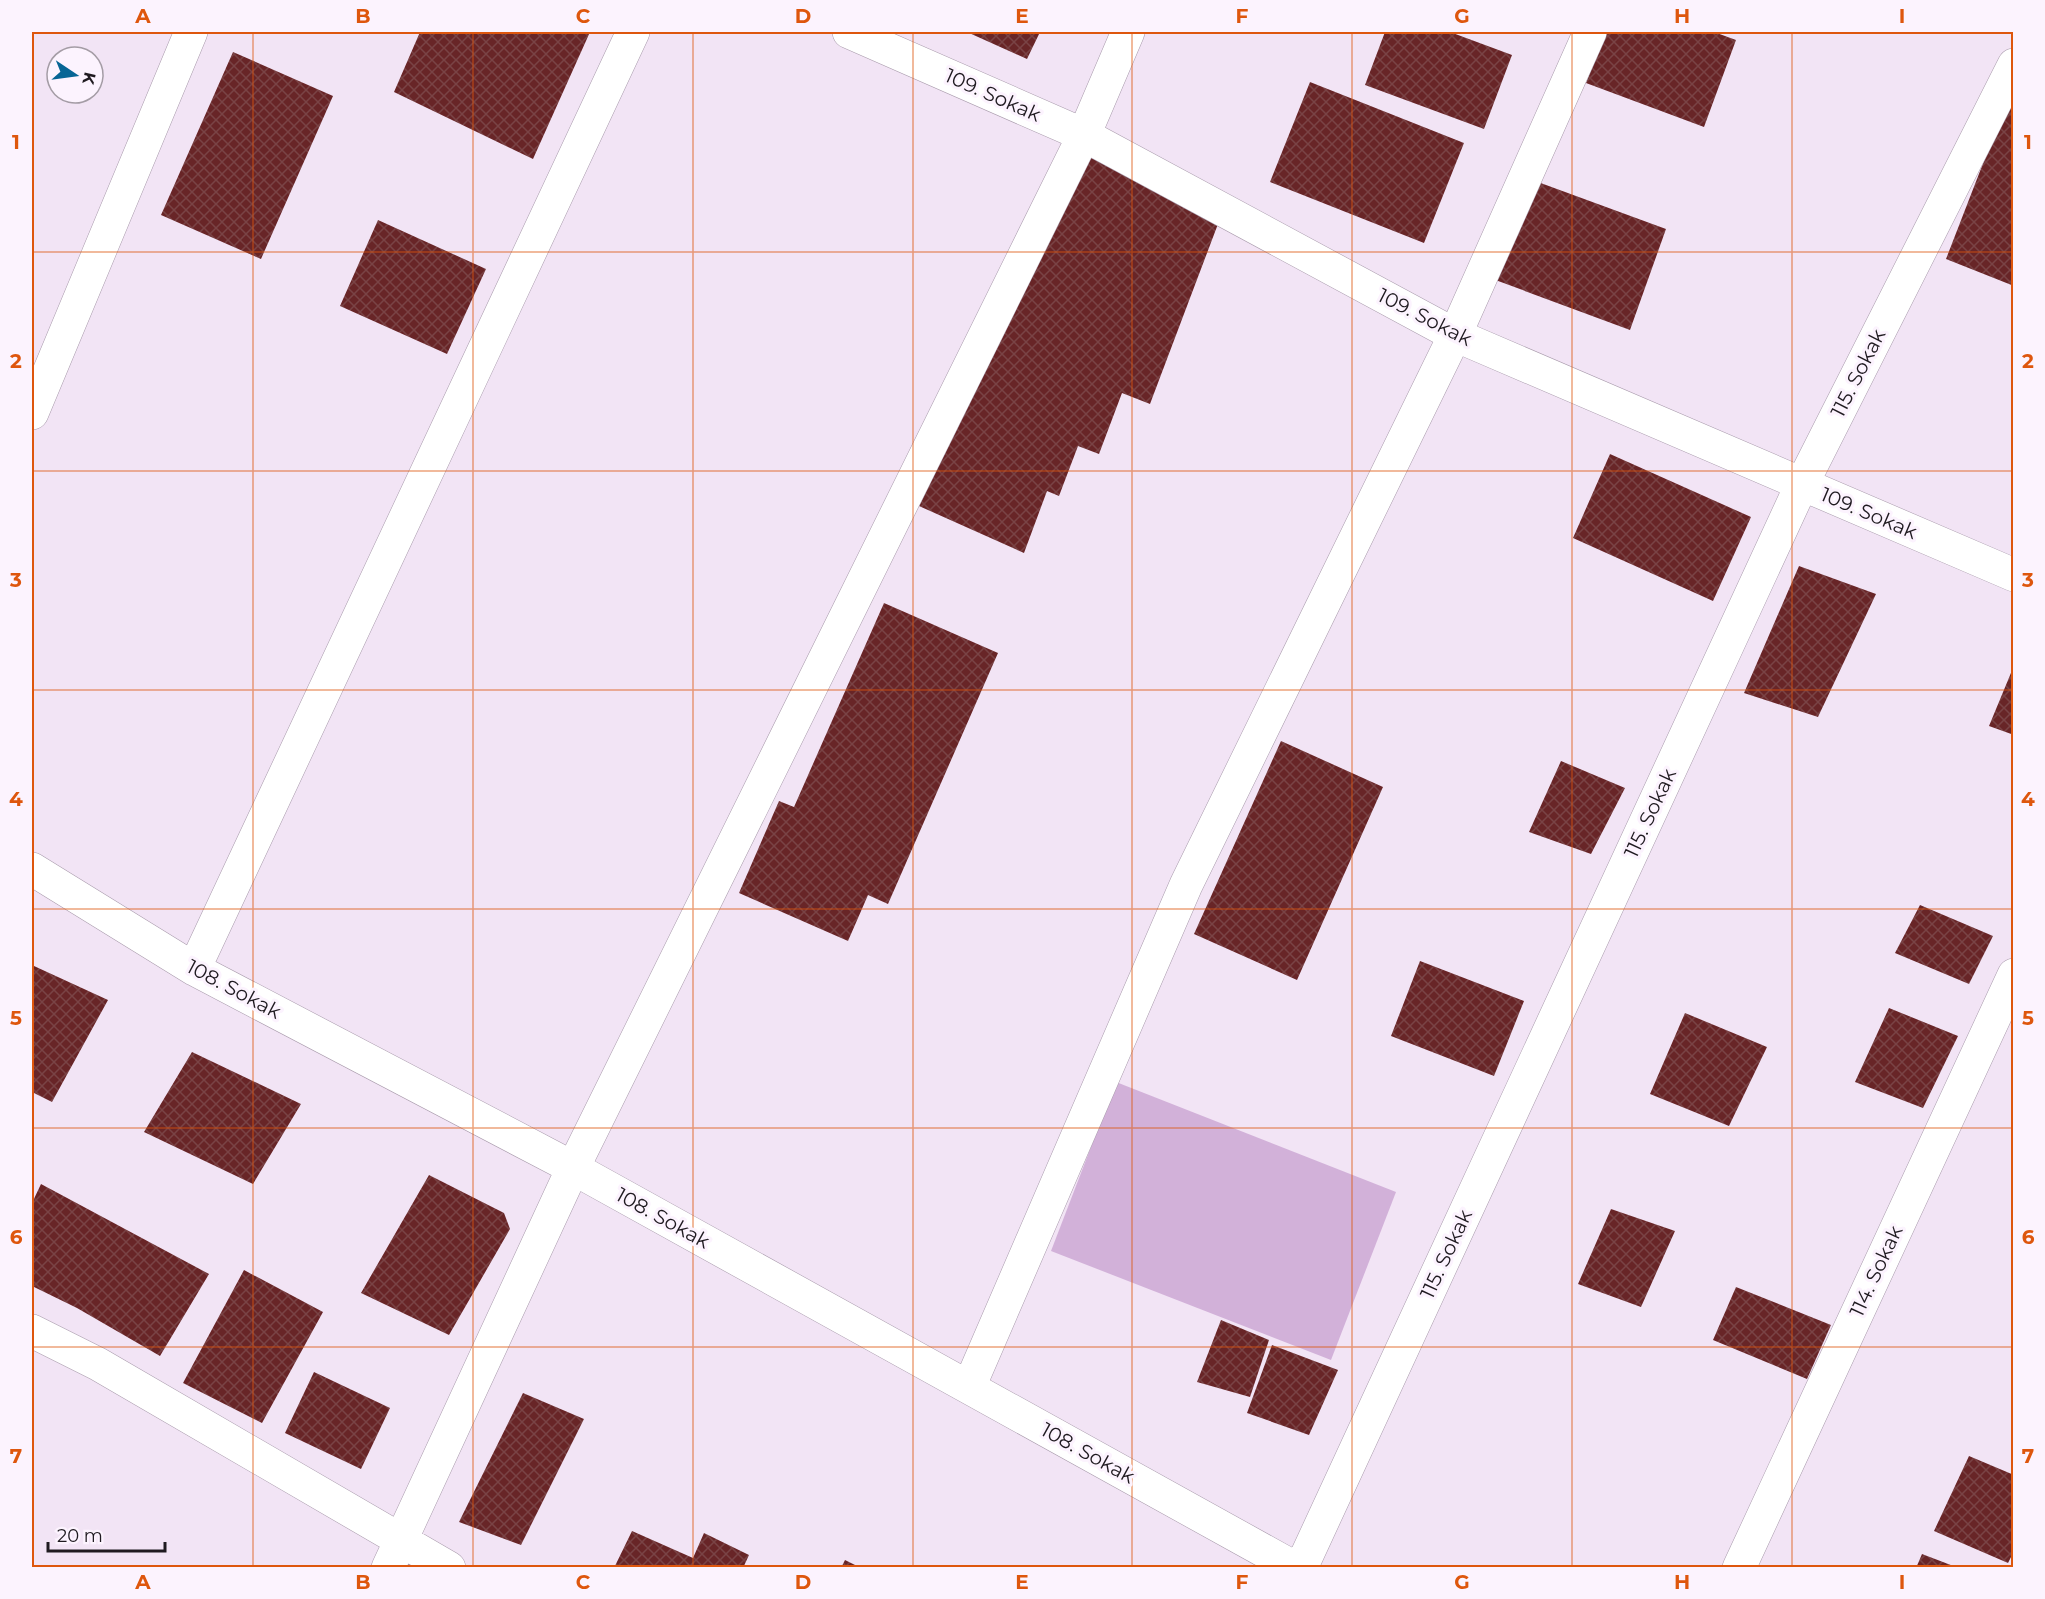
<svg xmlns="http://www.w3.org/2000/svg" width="2045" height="1599" viewBox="0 0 2045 1599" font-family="Montserrat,sans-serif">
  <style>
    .grass { fill: #d2b1d9 }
    .building { fill: url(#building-cross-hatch) }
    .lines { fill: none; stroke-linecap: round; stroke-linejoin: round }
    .minor-casing { stroke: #a99bac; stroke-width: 34 }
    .minor { stroke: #fff; stroke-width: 33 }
    .grid { fill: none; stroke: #de560d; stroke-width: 1.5; stroke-opacity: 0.55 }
    .labels { text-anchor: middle; stroke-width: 6; stroke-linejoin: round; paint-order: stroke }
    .street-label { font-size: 20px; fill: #1f1a20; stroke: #fcf3fe }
    .neatline { fill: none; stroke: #de560d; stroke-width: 2 }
    .grid-label { font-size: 20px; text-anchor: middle; font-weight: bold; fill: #de560d }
  </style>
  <defs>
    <pattern id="building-cross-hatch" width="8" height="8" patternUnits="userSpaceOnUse" patternTransform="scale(1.5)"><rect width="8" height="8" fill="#682527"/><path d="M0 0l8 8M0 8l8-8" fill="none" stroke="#794345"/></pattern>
  </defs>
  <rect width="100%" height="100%" fill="#f2e4f5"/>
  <!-- grass -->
  <path class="grass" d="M1116,1082L1396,1192L1331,1360L1051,1251Z"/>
  <!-- building -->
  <path class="building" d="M420,32H590L533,159L394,92Z
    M967,32H1040L1027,59Z
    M1385,32H1450L1512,55L1484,129L1365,85Z
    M1605,32H1714L1736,40L1704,127L1586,83Z
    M233,52L333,96L261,259L161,215Z
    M1310,82L1464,143L1424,243L1270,182Z
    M2013,86H2014V286L1946,259Z
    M1087,156L1221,216L1150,404L1122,393L1099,454L1078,446L1059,496L1047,491L1024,553L919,506Z
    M1527,178L1666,229L1630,330L1490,278Z
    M378,220L486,269L447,354L340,306Z
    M1610,454L1751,517L1713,601L1573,538Z
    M1799,566L1876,594L1818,717L1744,693Z
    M884,603L998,653L888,904L868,895L848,941L739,893L779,801L794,807Z
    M2013,668H2014V735L1989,726Z
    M1281,741L1383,787L1297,980L1194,934Z
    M1561,761L1625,788L1591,854L1529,832Z
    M1920,905L1993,936L1969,984L1895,953Z
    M1420,961L1524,1001L1494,1076L1391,1036Z
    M34,966L108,1000L52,1102L32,1092V970Z
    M1889,1008L1958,1036L1923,1108L1855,1082Z
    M1685,1013L1767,1047L1729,1126L1650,1094Z
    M192,1052L301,1104L253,1184L144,1132Z
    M429,1175L504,1213L510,1229L449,1335L361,1293Z
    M41,1184L209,1274L160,1356L77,1308L32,1286V1203Z
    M1611,1209L1675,1231L1641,1307L1578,1284Z
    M244,1270L323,1312L262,1423L183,1383Z
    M1736,1287L1831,1325L1807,1379L1713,1340Z
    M1221,1320L1269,1340L1250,1397L1197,1382Z
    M1272,1345L1338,1370L1309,1435L1247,1413Z
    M314,1372L390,1408L361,1469L285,1433Z
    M523,1393L584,1419L521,1545L459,1522Z
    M1969,1456L2014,1475V1551L2008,1563L1934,1531Z
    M632,1531L693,1558L704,1533L749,1555L743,1568H614Z
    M1922,1554L1956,1567V1568H1916Z
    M845,1560L861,1568H841Z"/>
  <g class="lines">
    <!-- minor casing -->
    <g class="minor-casing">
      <path id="minor" d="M849,32L1084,135L1455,335L2014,575
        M32,413L191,32
        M32,869L194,969L562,1162L1295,1568
        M194,969L633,32
        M32,1331L98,1364L449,1568
        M969,1387L1186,885L1455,335L1590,32
        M388,1568L573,1168L1084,135L1128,32
        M1301,1568L1802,484L2014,65
        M1739,1568L2014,975"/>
    </g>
    <!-- minor -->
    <use href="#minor" class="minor"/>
  </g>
  <!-- grid -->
  <path class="grid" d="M253,32V1568M473,32V1568M693,32V1568M913,32V1568M1132,32V1568M1352,32V1568M1572,32V1568M1792,32V1568M32,252H2014M32,471H2014M32,690H2014M32,909H2014M32,1128H2014M32,1347H2014"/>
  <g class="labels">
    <!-- street labels -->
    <g class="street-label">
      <text transform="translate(993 95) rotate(24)" y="7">109. Sokak</text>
      <text transform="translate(1425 317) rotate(27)" y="7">109. Sokak</text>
      <text transform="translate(1858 373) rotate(-63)" y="7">115. Sokak</text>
      <text transform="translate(1869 513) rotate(23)" y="7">109. Sokak</text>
      <text transform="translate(1650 813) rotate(-65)" y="7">115. Sokak</text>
      <text transform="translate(234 989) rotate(28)" y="7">108. Sokak</text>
      <text transform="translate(663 1218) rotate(29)" y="7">108. Sokak</text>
      <text transform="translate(1446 1254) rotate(-65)" y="7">115. Sokak</text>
      <text transform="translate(1876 1271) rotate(-65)" y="7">114. Sokak</text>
      <text transform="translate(1088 1453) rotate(29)" y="7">108. Sokak</text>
    </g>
  </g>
  <!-- border -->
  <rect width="2045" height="1599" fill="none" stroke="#fcf3fe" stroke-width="66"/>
  <!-- north arrow -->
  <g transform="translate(75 75) rotate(103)"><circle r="28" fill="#fcf3fe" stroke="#a49ca5" stroke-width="1.5"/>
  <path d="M0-4.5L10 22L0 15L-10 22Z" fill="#076595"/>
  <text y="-9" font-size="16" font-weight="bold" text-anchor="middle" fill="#1f1a20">K</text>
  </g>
  <!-- scale -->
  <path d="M48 1542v9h117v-9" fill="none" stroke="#1f1a20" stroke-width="3"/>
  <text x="57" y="1542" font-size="18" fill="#1f1a20" stroke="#fcf3fe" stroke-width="4.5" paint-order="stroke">20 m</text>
  <rect x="33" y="33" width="1979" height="1533" class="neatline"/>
  <g class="grid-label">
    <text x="143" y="23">A</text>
    <text x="363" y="23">B</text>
    <text x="583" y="23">C</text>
    <text x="803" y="23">D</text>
    <text x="1022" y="23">E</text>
    <text x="1242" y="23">F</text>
    <text x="1462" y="23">G</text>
    <text x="1682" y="23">H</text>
    <text x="1902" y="23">I</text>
    <text x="16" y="149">1</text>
    <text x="2028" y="149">1</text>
    <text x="16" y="368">2</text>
    <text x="2028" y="368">2</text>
    <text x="16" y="587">3</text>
    <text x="2028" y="587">3</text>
    <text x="16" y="806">4</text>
    <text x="2028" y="806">4</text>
    <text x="16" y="1025">5</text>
    <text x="2028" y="1025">5</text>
    <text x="16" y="1244">6</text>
    <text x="2028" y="1244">6</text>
    <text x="16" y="1463">7</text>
    <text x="2028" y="1463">7</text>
    <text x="143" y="1589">A</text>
    <text x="363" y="1589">B</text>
    <text x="583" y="1589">C</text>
    <text x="803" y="1589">D</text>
    <text x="1022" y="1589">E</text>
    <text x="1242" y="1589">F</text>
    <text x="1462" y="1589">G</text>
    <text x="1682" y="1589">H</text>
    <text x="1902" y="1589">I</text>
  </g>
</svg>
